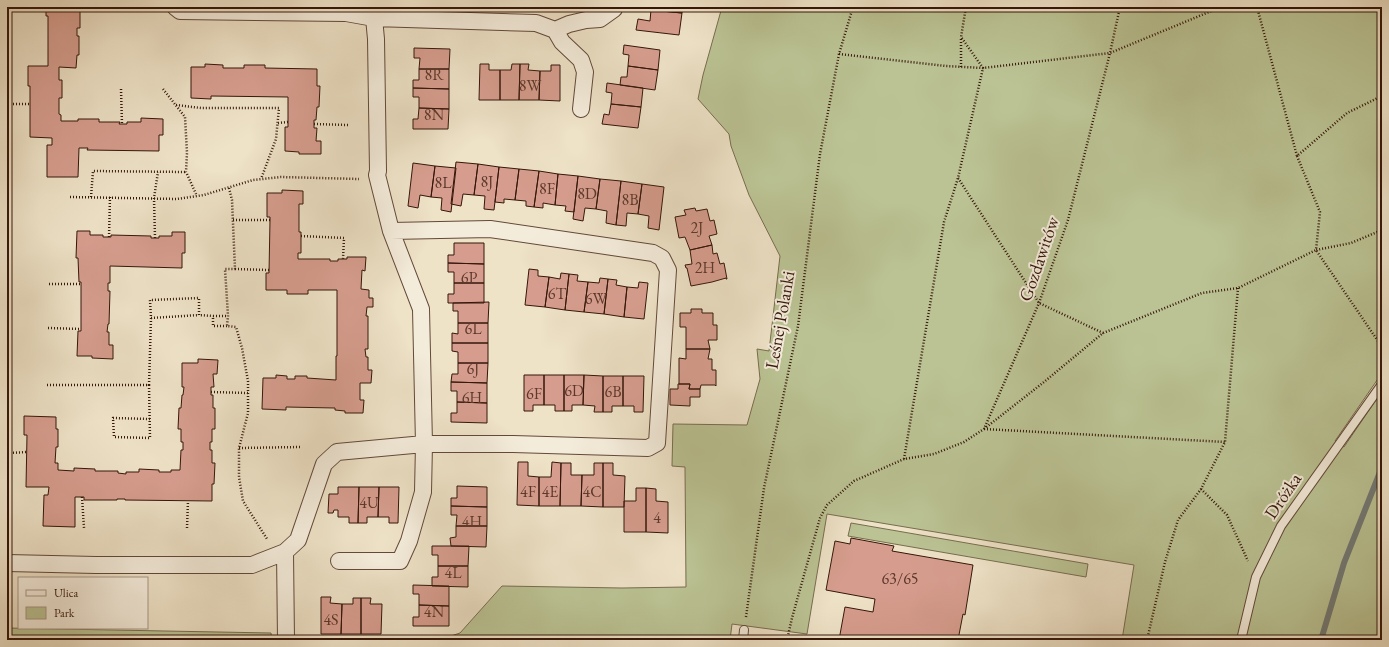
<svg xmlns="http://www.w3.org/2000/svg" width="1389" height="647" viewBox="0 0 1389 647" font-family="'EB Garamond',serif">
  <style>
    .green { fill: #bbc394; stroke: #786c4f }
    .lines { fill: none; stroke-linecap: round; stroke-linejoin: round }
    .stream { stroke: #737a75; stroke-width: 6 }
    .building { fill: #d69d8e; stroke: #35160a }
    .lane-casing { stroke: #634939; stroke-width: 10 }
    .street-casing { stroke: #634939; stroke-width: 18 }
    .path { stroke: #35160a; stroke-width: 2.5; stroke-dasharray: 1 2; stroke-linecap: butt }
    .lane { stroke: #f4ecdb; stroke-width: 8 }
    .street { stroke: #f4ecdb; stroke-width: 16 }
    .labels { text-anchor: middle; stroke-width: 4; stroke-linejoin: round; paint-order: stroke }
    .number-label { font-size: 16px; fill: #5d382b }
    .street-label { font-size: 18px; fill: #35160a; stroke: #f4ecdb }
  </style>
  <rect width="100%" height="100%" fill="#eee2c7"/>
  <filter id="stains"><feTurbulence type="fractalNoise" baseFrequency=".005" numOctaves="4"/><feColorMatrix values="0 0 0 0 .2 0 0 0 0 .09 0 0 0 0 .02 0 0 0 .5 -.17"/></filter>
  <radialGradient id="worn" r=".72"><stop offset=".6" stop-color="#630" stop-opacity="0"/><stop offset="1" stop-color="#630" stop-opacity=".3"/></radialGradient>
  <!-- green -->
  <path class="green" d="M722,7H1382V373L1335,441L1344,447L1382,391V640H1122L1134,565L827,514L807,634L732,624L730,640H439L460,633L502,586L622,588L686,587L685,467L672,466L673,424L747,425L760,379L757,349L769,351L780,256L749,195L731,146L729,134L698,99L703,75Z
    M851,523L1088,564L1086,577L848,536Z
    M7,628L271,633L272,640H7Z"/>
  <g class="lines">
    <!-- stream -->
    <path class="stream" d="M1321,640L1344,563L1382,467"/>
  </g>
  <!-- building -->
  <path class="building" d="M46,7H77V10H80V28H77V36H79V55H77L76,68L59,67V80H62V98H59V114L61,115V121H78V119H99V122H120L119,124H127V122H141V118L163,119V135H159V151L87,150L88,148H79L78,177H47V145H52V138L30,137V86H28V66H48V16H46Z
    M652,7H683L682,13L651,10Z
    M651,10L682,13L679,35L636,30L638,19L650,21Z
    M624,45L660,50L658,70L628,66L629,55L623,54Z
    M414,48L450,49L449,69H419L420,58H414Z
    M205,64L223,65V68H244V65H265V68L317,69V86H320L319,107H317L316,120H314V128H317L316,141H321V154H299V152L285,151V127H288V97L211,96V99L191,98V67H205Z
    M480,64H489V70H500V100H479Z
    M512,64H520L519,100H500V70H511Z
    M520,64H529L528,70L540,71L539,100H519Z
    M551,65H560V101L539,100L540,71H551Z
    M628,66L658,70L655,90L620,85L621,77H627Z
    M419,69H449V89L413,88V80H419Z
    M607,83L643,88L641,107L611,104L612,93L606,92Z
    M413,88L449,89V109L419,108V97H413Z
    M611,104L641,107L638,128L602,124L604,114L609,115Z
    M419,108L449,109L448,129H413V119H418Z
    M456,162L478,164L474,195L463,194L461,206L451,204Z
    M413,163L435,166L431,197L420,195L418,208L408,206Z
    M478,164L499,167L494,210L484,209L485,196L474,195Z
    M435,166L456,168L451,212L441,210L442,198L431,197Z
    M499,167L519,169L515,200L504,199V203L495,202Z
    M519,169L539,171L534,207L526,206V201L515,200Z
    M539,171L558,174L555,205L543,203V208L534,207Z
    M558,174L578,176L574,212L565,211L566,206L555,205Z
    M578,176L600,179L596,209L585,208L583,221L573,219Z
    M600,179L621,181L616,225L606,223L607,211L596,209Z
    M621,181L642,184L638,214L627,213L626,226L616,225Z
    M642,184L664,187L659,230L648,228L649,216L638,214Z
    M282,190L303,191V204H299V232H301V253H298V259H330V261H338V259H347V257H366L365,271L362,270L361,289L369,290V298H373V307H367L366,316H368V349H365L366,357H368V370H372L371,383H360V400H364L363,413H345V411L335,410V408L286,407V410L262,409L263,378H276V375L287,376V379H295V376H307V378L336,380V356H337V290H308V294H287V290H266V273H269L270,220V217H267V193H282Z
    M695,208L696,211L707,209L710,221L714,220L717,234L709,236L712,245L690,250L685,237L679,238L675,217L686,215L684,210Z
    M77,231H90V235H103V237H111V235L151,236V238H159V236H172V232H185V253H182V268L110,266V283H108V291H110L109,324H108L107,332H109V345H113V359L92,358V356H77L78,331H81V282H79L78,258H76Z
    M454,243H484V264L448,263V255H454Z
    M712,245L713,254L717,253L720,264L724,263L727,279H726V278L712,282L691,286L687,268H686L685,265L692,264L690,250Z
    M448,263L484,264V283H454V272H448Z
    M529,269L538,270V276L549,277L545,307L525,305Z
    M561,273L569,274L565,310L545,307L549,277L560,279Z
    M569,274L578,275L577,281L588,282L584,312L565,310Z
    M600,278L608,279L604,314L584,312L588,282L599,283Z
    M608,279L617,280L616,285L627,287L624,317L604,314Z
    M639,282L648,283L644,319L624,317L627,287L638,288Z
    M454,283H484V303H448V294H454Z
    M489,302L488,323H458V311H453V303Z
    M691,309H702V313H713V325H717V340H708L710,349H686V327H680V313H691Z
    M458,323H488V343H452V333L458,334Z
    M452,343H488V363H458V352L452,351Z
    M686,349H710L708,359H712V370H716V386L715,385H701L700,389H689L690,384H679V358L686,359Z
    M198,359L218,360L217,374H213L214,387H211V395H213V408H215V429H212V442H210V450H212V463H215L214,484H212V501L125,500V499H117V500H84V497H75V527L43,526L44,495H48L49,487H26L27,435H24V416L56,417V429H58V447H56L55,463H58V470L74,471V468L95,469V471H118V473L126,474V472H139V469L159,470V472H171V470H180L181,450H183V442H181V429H178L179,408H181L182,395H183L184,387H182V363H198Z
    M458,363H488L487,383L451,382L452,374H458Z
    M524,375H544V405H533V411H524Z
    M544,375H564V411H555V405H544Z
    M564,375H584L583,405H572V411H564Z
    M584,375L603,376V412H594L595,406L583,405Z
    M603,376H623V406H612V412H603Z
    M623,376H644L643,412H634V406H623Z
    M451,382L487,383V403L457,402V391H451Z
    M678,384H690L689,389H700V397H690V406L670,405V389H678Z
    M457,402L487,403V423L451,422V413H457Z
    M518,462H528V476L539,477V506L517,505Z
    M552,462L561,463L560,506H539V477H551Z
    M561,463H571V475H582L581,506H560Z
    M594,463H603V507L581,506L582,475H594Z
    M603,463H613V475L625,476L624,507H603Z
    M457,486L487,487V507L451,506V498H457Z
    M338,487H359L358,523H349V517H338V510H334L333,513H328L329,494H338Z
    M359,487H379L378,517H367V523H358Z
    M379,487H399L398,523H389V517H378Z
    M636,488H646V532H624V501H636Z
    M646,488L656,489V501L668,502V533L646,532Z
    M451,506L487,507V526H456L457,515H451Z
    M456,526H487L486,547L451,546L450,538L456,537Z
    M851,538L894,546L892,551L973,565L965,615L963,614L958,640H839L845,607L873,612L875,599L826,590L835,541L850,544Z
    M432,546H469L468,566H438V555H432Z
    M438,566H468V587L432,586V577H438Z
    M413,585L449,586V606L419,605V594H413Z
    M321,597H331L330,603L342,604L341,634H321Z
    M353,598H361V634H341L342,604H353Z
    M361,598H371L370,604H382L381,634H361Z
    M419,605L449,606V626H413V617H419Z"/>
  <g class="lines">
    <!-- lane casing -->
    <g class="lane-casing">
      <path id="lane" d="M743,640L744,630
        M1241,640L1256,577L1281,526L1382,384"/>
    </g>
    <!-- street casing -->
    <g class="street-casing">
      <path id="street" d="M374,18L536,23L555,30L569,24L586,20L600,19L614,9
        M555,30L562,42L581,60L585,72L581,109
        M285,552L286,640
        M339,561H400L409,541L423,492L424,444H513L648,448L657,443L668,270L662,258L653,253L490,229L391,231
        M7,563L96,565H252L285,552L298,540L324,464L337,452L424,444L421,309L391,231L377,175L378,171L376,39L374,18L346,13L180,11L175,7"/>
    </g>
    <!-- path -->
    <path class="path" d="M1257,7L1297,156L1347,113L1382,96
      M839,54L946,66L983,68L1110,53L1221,7
      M961,67V37
      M121,89L122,124
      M163,89L185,117L187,153L186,172L197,196
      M7,104H30
      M176,105L201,108H279L276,139L261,179
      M278,123L288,122
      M314,124L348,125
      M1297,156L1320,212L1316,250L1351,243L1382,230
      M958,178L1039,303L1103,333
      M229,188L232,200L235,269H225L228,316L227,326L236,327L242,348L248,381V413L239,448V477L243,501L267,539
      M70,197L177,199L204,195L253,180L281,177L359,179
      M91,197L93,171L186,172
      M233,220H270
      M301,236L344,238L343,259
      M109,237L110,197
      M155,238L154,198L158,172
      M235,269L269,270
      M49,284H81
      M151,318L199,315
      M227,326H213V316H228
      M48,328L81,329
      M47,385H149L151,318L150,300L199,298V315L213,316
      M149,385L150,438L114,437L113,418L150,419
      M211,392L248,393
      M984,429L1044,382L1103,333L1202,293L1238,288L1316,250L1382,347
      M984,429L1225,442
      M239,448L301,447
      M10,453L27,452
      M904,459L944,222L958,178L983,68L961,37L966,7
      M1201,489L1227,515L1248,561
      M82,497L84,528
      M187,528L188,501
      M746,617L764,488L798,326L820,154L839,54L853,7
      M787,640L792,618L820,518L827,505L854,481L904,459L934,454L964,442L984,429L1039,303L1068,220L1110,53L1120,7
      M1147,640L1165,562L1178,520L1201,489L1225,442L1238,288"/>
    <!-- lane -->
    <use href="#lane" class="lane"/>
    <!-- street -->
    <use href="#street" class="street"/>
  </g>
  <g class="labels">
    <!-- number labels -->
    <g class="number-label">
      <text x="434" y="80">8R</text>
      <text x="530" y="91">8W</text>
      <text x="434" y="120">8N</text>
      <text x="487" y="187">8J</text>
      <text x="443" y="188">8L</text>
      <text x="547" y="194">8F</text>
      <text x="587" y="199">8D</text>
      <text x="630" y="205">8B</text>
      <text x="697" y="233">2J</text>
      <text x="705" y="273">2H</text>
      <text x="469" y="283">6P</text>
      <text x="557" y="299">6T</text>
      <text x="596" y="304">6W</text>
      <text x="473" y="334">6L</text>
      <text x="473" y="374">6J</text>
      <text x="574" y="396">6D</text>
      <text x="613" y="397">6B</text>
      <text x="534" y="399">6F</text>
      <text x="472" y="403">6H</text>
      <text x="528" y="497">4F</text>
      <text x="550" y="497">4E</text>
      <text x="592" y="497">4C</text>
      <text x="369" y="508">4U</text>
      <text x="657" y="523">4</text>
      <text x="472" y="527">4H</text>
      <text x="453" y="578">4L</text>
      <text x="900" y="584">63/65</text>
      <text x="434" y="617">4N</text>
      <text x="331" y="625">4S</text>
    </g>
    <!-- street labels -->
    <g class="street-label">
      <text transform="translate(1039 259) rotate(-71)" y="6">Gozdawitów</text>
      <text transform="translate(780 320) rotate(-80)" y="6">Leśnej Polanki</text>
      <text transform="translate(1283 496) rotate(-56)" y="6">Dróżka</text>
    </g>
  </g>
  <!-- margin -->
  <rect width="1389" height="647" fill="none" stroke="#eee2c7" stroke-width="24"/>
  <rect x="8" y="8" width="1373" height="631" fill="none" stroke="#35160a" stroke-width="2"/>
  <rect x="12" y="12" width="1365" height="623" fill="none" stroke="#35160a"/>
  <!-- legend -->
  <rect x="18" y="577" width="130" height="52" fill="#f4ecdb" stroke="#a89687"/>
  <rect x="26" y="590" width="20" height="6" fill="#f4ecdb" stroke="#a89687"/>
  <text x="54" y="597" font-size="12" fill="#35160a">Ulica</text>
  <rect x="26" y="607" width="20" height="12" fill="#bbc394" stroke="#a89687"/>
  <text x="54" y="617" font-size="12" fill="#35160a">Park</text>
  <rect width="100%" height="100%" filter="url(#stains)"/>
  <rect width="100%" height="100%" fill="url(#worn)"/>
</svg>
